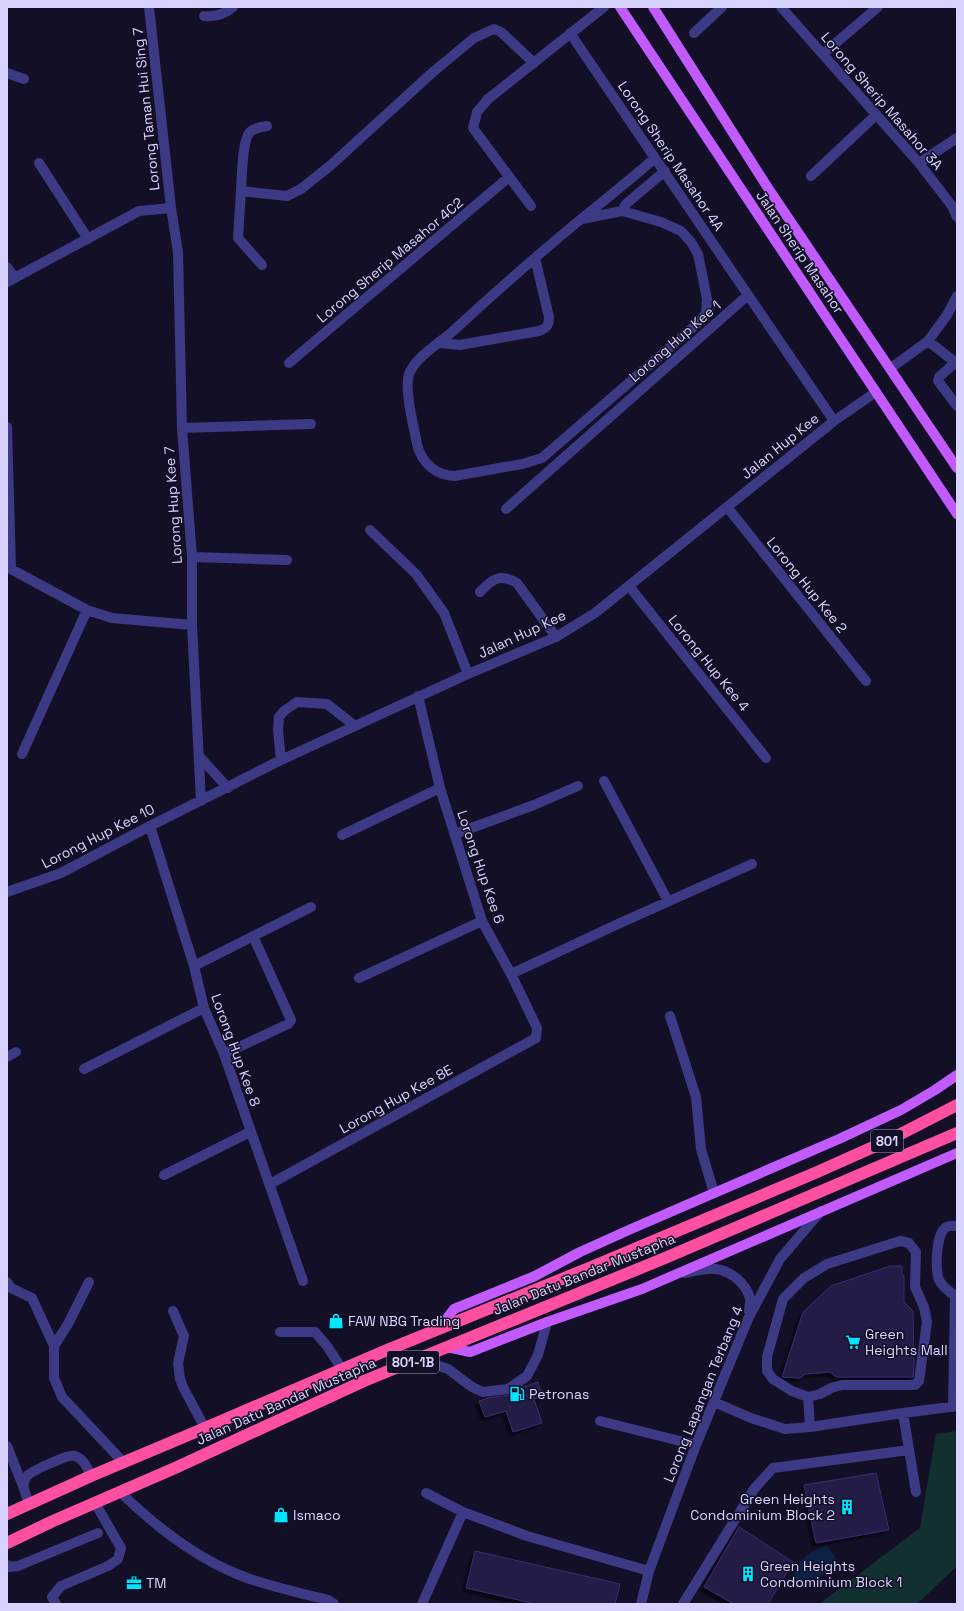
<svg xmlns="http://www.w3.org/2000/svg" width="964" height="1611" viewBox="0 0 964 1611" font-family="'Space Grotesk',sans-serif">
  <style>
    .green { fill: #12302f }
    .water { fill: #0c2248 }
    .building { fill: #241b47; stroke: #3b2d73; filter: url(#shadow) }
    .lines { fill: none; stroke-linecap: round; stroke-linejoin: round }
    .minor { stroke: #3d3a85; stroke-width: 10 }
    .major { stroke: #c25bff; stroke-width: 10 }
    .highway { stroke: #ff4fa3; stroke-width: 12 }
    .labels { text-anchor: middle; stroke-width: 3; stroke-linejoin: round; paint-order: stroke }
    .shield { fill: #130f26; stroke: #9e99be; stroke-width: 1 }
    .shield-label { font-size: 13px; font-weight: bold; fill: #d9d4ff }
    .street-label { font-size: 14px; fill: #d9d4ff; stroke: #130f26 }
    .poi-label { font-size: 14px; fill: #d9d4ff; stroke: #130f26; text-anchor: start }
  </style>
  <defs>
    <filter id="shadow"><feDropShadow dx="-3.5" dy="3.5" stdDeviation="1" flood-color="#0009"/></filter>
  </defs>
  <rect width="100%" height="100%" fill="#130f26"/>
  <!-- green -->
  <path class="green" d="M957,1431V1566L917,1604H819L920,1528L936,1434Z"/>
  <!-- water -->
  <path class="water" d="M827,1546L838,1561L804,1589L792,1571C802,1559 812,1549 827,1546Z"/>
  <!-- building -->
  <path class="building" d="M890,1266H902V1274L904,1276V1302L913,1311L914,1367L913,1377H836L830,1372L805,1374L800,1378L782,1377L803,1312L831,1286Z
    M538,1382L542,1396L534,1399L542,1423L513,1432L506,1411L485,1417L479,1401L488,1398L509,1395L523,1387Z
    M876,1473L889,1530L816,1543L804,1485Z
    M739,1527L793,1562L768,1604H734L704,1587Z
    M475,1551L620,1584L615,1604H536L466,1588Z"/>
  <g class="lines">
    <!-- minor -->
    <path class="minor" d="M149,7L171,208L178,252L182,428L192,557V625L201,801
      M781,7L919,163L952,206L957,217
      M204,16C215,17 224,15 233,7
      M570,33L748,295
      M694,33L722,7
      M823,54L878,7
      M7,73L24,79
      M267,126C261,127 253,128 249,133C242,143 242,177 241,191L287,196L301,189L331,165L433,72L474,38L494,29L501,32L534,63
      M39,163L88,239
      M919,163L957,138
      M811,176L876,115
      M241,191L238,238L262,265
      M531,206L473,128L477,112L488,99L604,7
      M622,211L626,204L665,171
      M582,219L622,211L661,222L681,231L691,242L698,254L707,299L706,313L698,323L542,458L522,464L455,476C436,476 421,462 417,444C414,427 404,390 409,374C415,358 439,343 452,332C492,295 533,259 575,224C602,202 629,181 655,158
      M7,267L15,278
      M7,282L139,211L171,208
      M928,341L955,362
      M440,343L460,345L539,331C547,328 549,325 549,317L535,258
      M957,361L939,377L938,381L957,406
      M289,363L509,177
      M891,368L928,341L947,315L957,296
      M7,427L11,568
      M182,428L311,424
      M727,507L866,681
      M506,509L748,295L834,421
      M370,530L416,574L444,613L468,674
      M192,557L287,560
      M7,567L87,610L112,618L192,625
      M629,586L766,758
      M480,592C492,579 500,573 517,583L556,637
      M22,754L87,610
      M199,756L228,788
      M281,760L278,730L279,717L284,711L297,702L327,704L355,726
      M604,781L668,901
      M150,826L194,966L204,1008L224,1054L303,1281
      M455,834L534,805L578,786
      M342,835L440,788
      M7,892L61,873L150,826L281,760L468,674L556,637L595,613L834,421L876,392
      M194,966L311,907
      M511,974L618,924L752,864
      M359,978L482,921
      M670,1016L696,1097L701,1149L714,1193
      M224,1054L288,1024L291,1020L253,936
      M7,1057L16,1052
      M84,1069L204,1008
      M164,1175L250,1132
      M270,1184L536,1038L537,1028L511,974L482,921L440,788L418,696
      M957,1226C953,1226 948,1225 945,1228C936,1236 935,1269 939,1280C942,1287 952,1293 957,1298
      M900,1241L909,1243L916,1252L915,1287L924,1307L927,1322L919,1381L915,1385H842L831,1388L820,1394L808,1397L792,1391L773,1379L767,1371V1357L783,1299L804,1278L827,1264Z
      M685,1273C695,1271 706,1268 716,1269C731,1271 747,1284 750,1299C751,1302 749,1307 749,1311
      M7,1282L11,1288L32,1298L54,1346V1378L62,1397L124,1463
      M173,1311L184,1336L178,1363L180,1379L184,1389L205,1428
      M280,1332H315L327,1346L342,1369
      M54,1346L68,1324L89,1282
      M419,1359L448,1369L472,1387L483,1392L508,1389L527,1376L538,1355L547,1322
      M808,1397L810,1427
      M714,1402L751,1418L785,1429L810,1427L903,1413L957,1406
      M953,1407L955,1297H957
      M903,1413L916,1492
      M600,1421L696,1445
      M7,1446L23,1486
      M120,1492C154,1525 193,1556 237,1574C265,1586 297,1592 328,1600L334,1604
      M426,1493L463,1512L527,1536L649,1571
      M29,1504L23,1486C24,1483 25,1479 26,1477C31,1471 68,1454 75,1456C84,1459 88,1469 91,1476
      M7,1565L10,1567L18,1566L98,1533
      M56,1604L52,1597L61,1586L108,1566L118,1559L121,1548L95,1503
      M422,1604L463,1512
      M641,1604L649,1571L696,1445L748,1319L780,1259L821,1211
      M683,1604L754,1489L773,1468L909,1450"/>
    <!-- major -->
    <path class="major" d="M620,7L957,514
      M653,7L768,188L957,468
      M438,1330L454,1309L535,1276L580,1252L631,1229L839,1139L901,1110L935,1090L957,1075
      M447,1347L470,1352L547,1322L642,1289L957,1153"/>
    <!-- highway -->
    <path class="highway" d="M7,1514L91,1476L205,1428L387,1350L589,1268L815,1173L889,1140L957,1105
      M7,1543L53,1521L175,1468L364,1381L665,1258L957,1133"/>
  </g>
  <!-- icons -->
  <defs>
    <g id="shop-bare" transform="scale(1.2)"><path d="M-5-2.5h2.3a2.7 3.5 0 0 1 5.4 0H5L5.5 6h-11ZM-1.5-2.5h3a1.5 2.3 0 0 0-3 0Z" fill="#00e5ff" stroke="#130f26" stroke-width="2.5" paint-order="stroke"/></g>
    <g id="supermarket-bare" transform="scale(1.2)"><path d="M-6-5.5h2.5l.6 2H6L4.5 2H-2.5L-4.4-4H-6ZM-1.5 3.2a1.3 1.3 0 1 0 .1 0ZM3 3.2a1.3 1.3 0 1 0 .1 0Z" fill="#00e5ff" stroke="#130f26" stroke-width="2.5" paint-order="stroke"/></g>
    <g id="fuel-bare" transform="scale(1.2)"><path d="M-5.5-6h7V0h2V4h1.3V-2.5L3-4.5l.8-.8L6-3V5H2.5V1h-1V6h-7ZM-4.2-4.7v3.2H.2V-4.7Z" fill="#00e5ff" stroke="#130f26" stroke-width="2.5" paint-order="stroke"/></g>
    <g id="building-bare" transform="scale(1.2)"><path d="M-4-6H4V6H1V3H-1V6H-4ZM-2.5-4.3h1.7v1.8h-1.7ZM.8-4.3h1.7v1.8H.8ZM-2.5-1h1.7V.8h-1.7ZM.8-1h1.7V.8H.8Z" fill="#00e5ff" stroke="#130f26" stroke-width="2.5" paint-order="stroke"/></g>
    <g id="office-bare" transform="scale(1.2)"><path d="M-6-3h4V-5.5h4V-3h4V5H-6ZM-1-4.5V-3h2v-1.5ZM-6 0V1H6V0Z" fill="#00e5ff" stroke="#130f26" stroke-width="2.5" paint-order="stroke"/></g>
  </defs>
  <g fill-rule="evenodd">
    <use href="#shop-bare" x="336" y="1321"/>
    <use href="#supermarket-bare" x="853" y="1342"/>
    <use href="#fuel-bare" x="517" y="1394"/>
    <use href="#building-bare" x="847" y="1507"/>
    <use href="#shop-bare" x="281" y="1515"/>
    <use href="#building-bare" x="748" y="1574"/>
    <use href="#office-bare" x="134" y="1583"/>
  </g>
  <g class="labels">
    <!-- shield labels -->
    <g class="shield">
      <rect x="871" y="1130" width="32" height="22" rx="3"/>
      <rect x="387" y="1351" width="52" height="22" rx="3"/>
    </g>
    <g class="shield-label">
      <text x="887" y="1146">801</text>
      <text x="413" y="1367">801-1B</text>
    </g>
    <!-- street labels -->
    <g class="street-label">
      <text transform="translate(882 101) rotate(49)" y="5">Lorong Sherip Masahor 3A</text>
      <text transform="translate(146 109) rotate(-96)" y="5">Lorong Taman Hui Sing 7</text>
      <text transform="translate(671 156) rotate(56)" y="5">Lorong Sherip Masahor 4A</text>
      <text transform="translate(800 252) rotate(56)" y="5">Jalan Sherip Masahor</text>
      <text transform="translate(390 260) rotate(-40)" y="5">Lorong Sherip Masahor 4C2</text>
      <text transform="translate(675 341) rotate(-41)" y="5">Lorong Hup Kee 1</text>
      <text transform="translate(780 446) rotate(-39)" y="5">Jalan Hup Kee</text>
      <text transform="translate(173 505) rotate(-94)" y="5">Lorong Hup Kee 7</text>
      <text transform="translate(807 585) rotate(51)" y="5">Lorong Hup Kee 2</text>
      <text transform="translate(522 634) rotate(-25)" y="5">Jalan Hup Kee</text>
      <text transform="translate(709 663) rotate(51)" y="5">Lorong Hup Kee 4</text>
      <text transform="translate(98 836) rotate(-27)" y="5">Lorong Hup Kee 10</text>
      <text transform="translate(481 867) rotate(71)" y="5">Lorong Hup Kee 6</text>
      <text transform="translate(236 1050) rotate(70)" y="5">Lorong Hup Kee 8</text>
      <text transform="translate(396 1099) rotate(-29)" y="5">Lorong Hup Kee 8E</text>
      <text transform="translate(584 1274) rotate(-22)" y="5">Jalan Datu Bandar Mustapha</text>
      <text transform="translate(703 1394) rotate(-68)" y="5">Lorong Lapangan Terbang 4</text>
      <text transform="translate(286 1401) rotate(-24)" y="5">Jalan Datu Bandar Mustapha</text>
    </g>
    <!-- poi labels -->
    <g class="poi-label">
      <text x="348" y="1326">FAW NBG Trading</text>
      <text x="865" y="1339">Green<tspan x="865" dy="16">Heights Mall</tspan></text>
      <text x="529" y="1399">Petronas</text>
      <text x="835" y="1504" text-anchor="end">Green Heights<tspan x="835" dy="16">Condominium Block 2</tspan></text>
      <text x="293" y="1520">Ismaco</text>
      <text x="760" y="1571">Green Heights<tspan x="760" dy="16">Condominium Block 1</tspan></text>
      <text x="146" y="1588">TM</text>
    </g>
  </g>
  <!-- border -->
  <rect width="964" height="1611" fill="none" stroke="#d9d4ff" stroke-width="16"/>
</svg>
